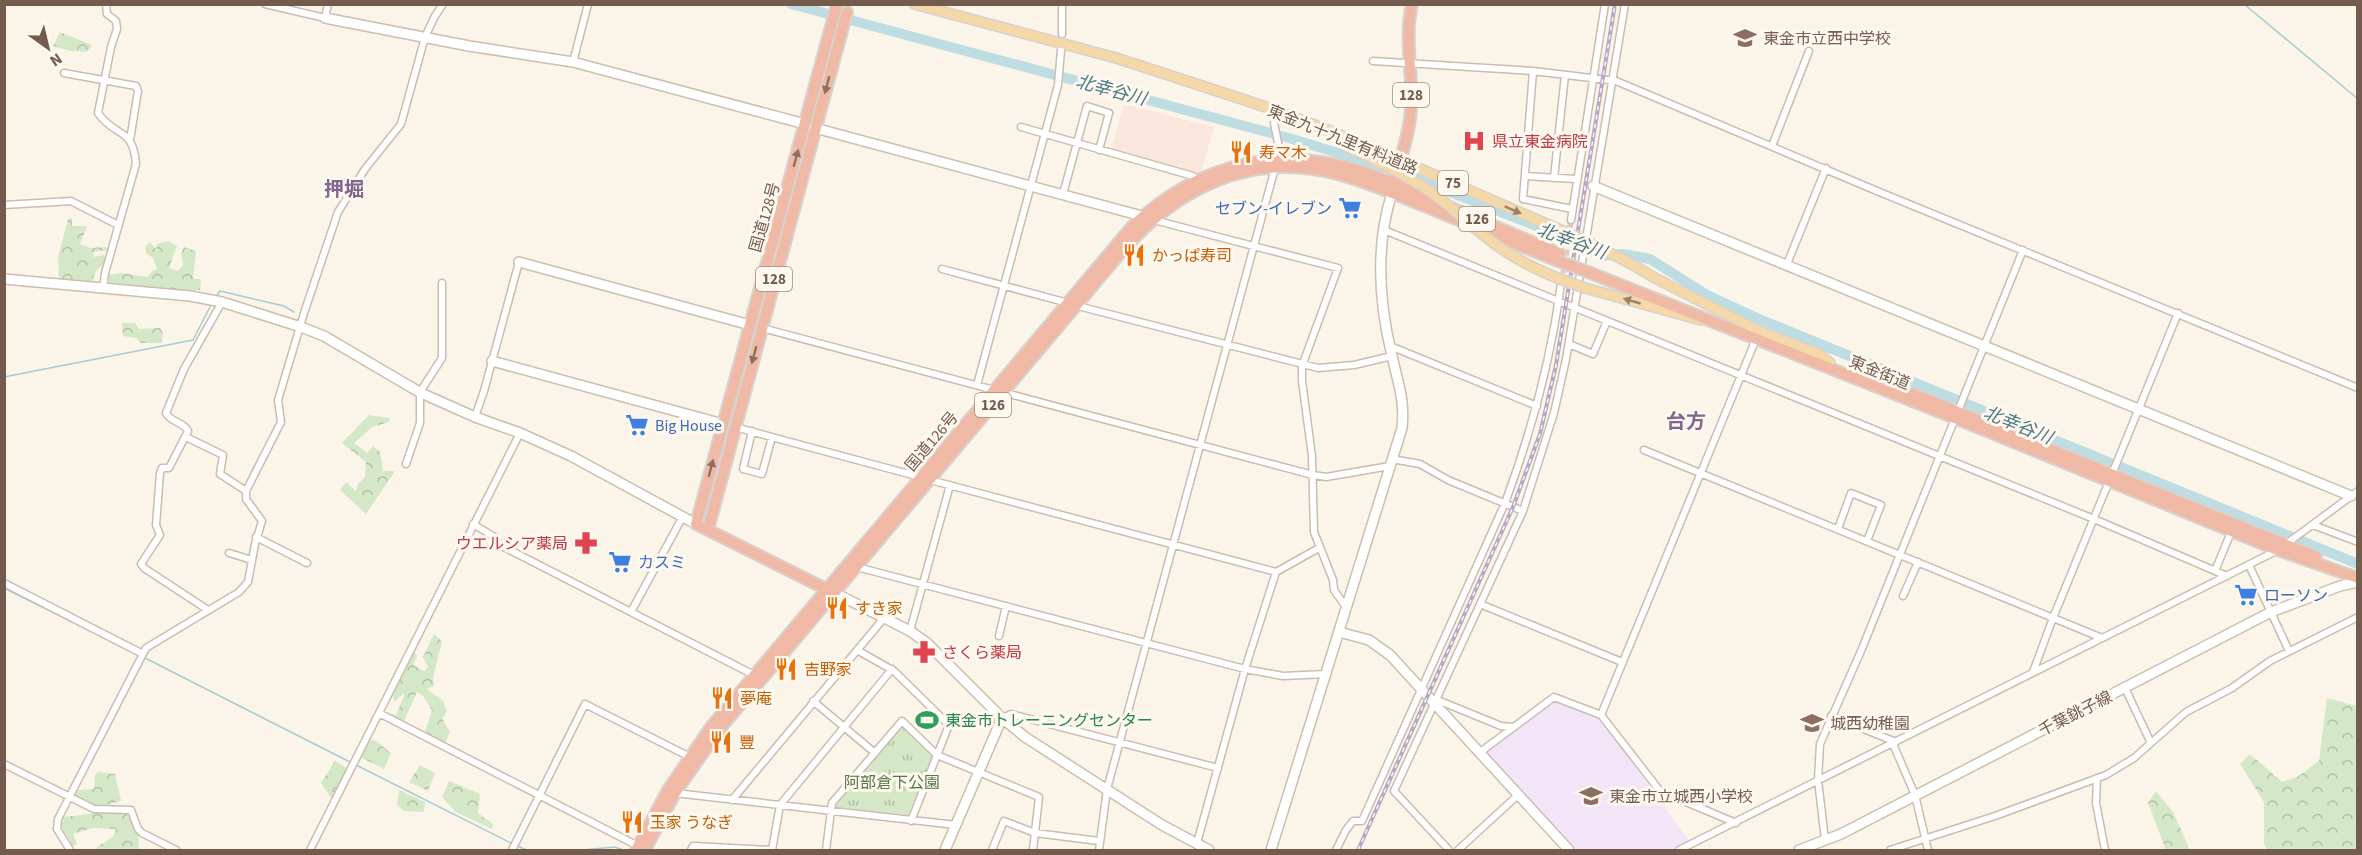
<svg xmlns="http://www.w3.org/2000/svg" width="2362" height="855" viewBox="0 0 2362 855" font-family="'Source Sans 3','Noto Sans JP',sans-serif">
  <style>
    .commercial { fill: #fae6dd }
    .education { fill: #f1e5f7 }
    .forest { fill: url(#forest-crowns) }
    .park { fill: url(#park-tufts) }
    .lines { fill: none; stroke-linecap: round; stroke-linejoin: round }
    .stream { stroke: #a5ccd4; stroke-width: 1.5 }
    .river { stroke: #bedde3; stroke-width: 10 }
    .street-tunnel { stroke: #d9cec2; stroke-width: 6; stroke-dasharray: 6 3; stroke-linecap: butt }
    .street-casing { stroke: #ccbcaf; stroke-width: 9 }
    .secondary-casing { stroke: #cfbdad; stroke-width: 12 }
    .primary-casing { stroke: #d8d1cd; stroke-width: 12 }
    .highway-casing { stroke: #d8d1cd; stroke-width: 14 }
    .street { stroke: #fff; stroke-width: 6 }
    .secondary { stroke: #fff; stroke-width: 9 }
    .primary { stroke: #f4d8a7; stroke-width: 9 }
    .highway { stroke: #f0b9a5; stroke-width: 10 }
    .rail-casing { stroke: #b7a7c4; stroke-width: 4 }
    .rail { stroke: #fef8ef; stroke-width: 1.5; stroke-dasharray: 4.5; stroke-linecap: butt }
    .primary-bridge-casing { stroke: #d8d1cd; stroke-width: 12; stroke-linecap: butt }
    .highway-bridge-casing { stroke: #d8d1cd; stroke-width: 14; stroke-linecap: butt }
    .primary-bridge { stroke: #f4d8a7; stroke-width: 9 }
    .highway-bridge { stroke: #f0b9a5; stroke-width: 10 }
    .oneway { fill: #8c6f5f }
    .oneway2 { fill: #9a8169 }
    .labels { text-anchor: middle; stroke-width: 6; stroke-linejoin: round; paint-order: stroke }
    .shield { fill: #fef8ef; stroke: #9d8b7e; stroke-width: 1.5 }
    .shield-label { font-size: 15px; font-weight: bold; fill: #735c4e }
    .education-label { font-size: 16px; fill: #785e54; stroke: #fef8ef; text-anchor: start }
    .street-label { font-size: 16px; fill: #735c4e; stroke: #fef8ef }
    .health-label { font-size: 16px; fill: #be3a42; stroke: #fef8ef; text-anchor: start }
    .food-label { font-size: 16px; fill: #c56008; stroke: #fef8ef; text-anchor: start }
    .shop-label { font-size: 16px; fill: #366cbe; stroke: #fef8ef; text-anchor: start }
    .leisure-label { font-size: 16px; fill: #27864d; stroke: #fef8ef; text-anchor: start }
    .park-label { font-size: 16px; fill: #547847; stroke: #fef8ef }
    .water-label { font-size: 18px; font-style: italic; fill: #497a85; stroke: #fef8ef }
    .quarter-label { font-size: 20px; font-weight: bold; fill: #82668f; stroke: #fef8ef }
  </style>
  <defs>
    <pattern id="forest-crowns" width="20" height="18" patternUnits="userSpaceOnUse" patternTransform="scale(1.5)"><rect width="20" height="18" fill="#d4e8c8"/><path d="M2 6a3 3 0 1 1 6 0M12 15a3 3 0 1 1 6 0" fill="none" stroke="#b0bfa5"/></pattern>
    <pattern id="park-tufts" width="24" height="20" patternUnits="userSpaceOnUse" patternTransform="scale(1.5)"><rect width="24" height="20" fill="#d4e8c8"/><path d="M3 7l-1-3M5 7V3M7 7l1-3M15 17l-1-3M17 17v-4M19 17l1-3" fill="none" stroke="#b0bfa5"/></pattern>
  </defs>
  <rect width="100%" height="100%" fill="#fbf4e9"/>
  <!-- commercial -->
  <path class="commercial" d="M1124,104L1214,127L1201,173L1197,175L1111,151Z"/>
  <!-- education -->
  <path class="education" d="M1557,700L1601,719L1689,841L1668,850H1574L1485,751Z"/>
  <!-- forest -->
  <path class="forest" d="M60,32L92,45L87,52L70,51L53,46Z
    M72,218V226H87L80,244L90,248L106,247L109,250L93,252L94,257L104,255L106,261L96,271L92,282L59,279L58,258L68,219Z
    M168,241L177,246L169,268L178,271L183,265L181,253L184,247L196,251L193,279H201L200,290L168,291L110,286L108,275L120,273L148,277L152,271L157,269L153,258L146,253V246L150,242L156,249L157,244Z
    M122,323H135L139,329L160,328L163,333L162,343H141L136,338L123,336Z
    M369,415L390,418L389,422L372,427L354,443L367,453L373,446L380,452L383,471H395L366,514L340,490L346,482L356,491L358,484L365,477L366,462L342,443Z
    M434,634L442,641L433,678L434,686L427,689L443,701L447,712L442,718L450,732L445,743L425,732L432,710L423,696L417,692L403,723L388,713L396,715L404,696L403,694L394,702L393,693L413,650L417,656L413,665L424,671L428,667L423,657Z
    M2327,698L2357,706V850H2267L2264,844V802L2240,764L2250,754L2282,782L2297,777L2319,761Z
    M371,740L376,741L391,753L384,769L360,757Z
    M335,761L347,768L331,798L321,783Z
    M420,765L435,773L428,791L409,782Z
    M98,772L115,774L121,801L99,807L75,796L78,790L94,789L95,776Z
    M449,781L480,794L478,813L493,824L492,829L456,812L442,797Z
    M399,790L425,802L424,812L404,811L397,805Z
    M2156,791L2173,812L2190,850H2166L2148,803Z
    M104,812H126L138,834L139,850H96L98,846L113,837L116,829L93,828L73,834L77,844L73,846L61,826L64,817Z"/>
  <!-- park -->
  <path class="park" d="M902,726L933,756L908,815L836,807V804Z"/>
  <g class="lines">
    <!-- stream -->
    <path class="stream" d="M2244,4L2358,99
      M215,298L220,291L284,306L294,312
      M4,377L193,340L211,305
      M4,588L141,656
      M145,658L352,763
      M356,765L513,844
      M517,846L527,850
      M582,850L615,847L623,850"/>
    <!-- river -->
    <path class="river" d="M791,4L1289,138L1383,167
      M1412,177L1544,229L1603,256L1623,254L1650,259L1707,295L1759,319L2358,564"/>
    <!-- street-tunnel -->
    <path class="street-tunnel" d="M1562,282L1571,220"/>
    <!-- street casing -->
    <g class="street-casing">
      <path id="street" d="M265,4L325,18L328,4
        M1062,34V4
        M1373,61L1533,71L1616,81L1877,191L2358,388
        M573,62L588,4
        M1533,71L1523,199L1572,209
        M64,73L136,86L138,91L130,140
        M1274,123L1279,148L1277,160
        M1021,127L1193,176L1196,180
        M1772,146L1809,51
        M1525,176L1576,179
        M1554,178L1565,75
        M1063,194L1087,106L1109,113L1099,150
        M4,205L71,201L118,225
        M1154,220L1338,268L1302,366V381L1312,456L1314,532L1333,580L1334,590L1346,607
        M1571,220L1605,4
        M1384,230L2094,519L2227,576
        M1787,264L1826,168
        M942,269L1068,303
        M103,289L105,273L136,164C133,126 115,138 98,113L111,47L117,29L116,21L107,14L106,4
        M1078,306L1318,368L1354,365L1392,356
        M762,328L1313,475L1326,477L1390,466
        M1569,344L1593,354L1607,321
        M1390,346L1537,406
        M977,385L1058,85L1061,50
        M475,417L484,391L519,262
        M735,427L920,477
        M752,431L743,469L762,474L772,437
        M186,437L223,455L220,474L246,491
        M1644,450L2102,638
        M1392,459L1420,464L1448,480L1523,511
        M406,464L420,423V392L442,358V283
        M930,480L1276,572
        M473,524L493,536L500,545L756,676
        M2313,525L2358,542
        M1838,529L1851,493L1881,505L1867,541
        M256,537L307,563
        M229,553L252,560
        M2249,565L2289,651
        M857,567L1245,669L1283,676L1326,674
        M2215,571L2229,537
        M4,583L143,654
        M1903,596L1918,562
        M1480,604L1622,662
        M208,610L144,568L141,564L160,535L156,525L160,473L162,468H169L188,431C184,422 170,422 166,413L184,369L222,302
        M631,612L682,518
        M910,631L950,485
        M999,636L1006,606
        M857,650L894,671L949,725L911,821
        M2033,672L2053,618L2178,313
        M2125,688L2151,743
        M1435,699L1501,726L1513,727
        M813,701L875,753
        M379,713L638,846
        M1601,715L1660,791L1736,823
        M1831,716L1896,742
        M1002,718L1011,714L1218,768
        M1893,744L1915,795L1928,850
        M1479,753L1554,697L1601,715L1756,339
        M4,764L94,809L131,810L138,829L142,833L176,850
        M2097,778L2096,803L2105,850
        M675,793L956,825
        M732,800L884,618
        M1825,840L1818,780L1820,744L1861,651L2023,250
        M1197,843L1245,669L1276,572L1319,548
        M70,850L57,829L58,819L146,648L239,592L248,582L255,544L262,521L246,499V491L281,422L278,400L304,313L338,212L365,169L401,124L425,37L435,16L443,4
        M310,850L520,433
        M512,850L585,704L690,757
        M691,850L693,846L770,850
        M772,850L780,805L892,669
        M826,850L832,803L902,721L937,755L1039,797L1033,850
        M992,850L1004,821L1035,833L1099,841
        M1099,850L1107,789L1275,168
        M1336,850L1346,830L1353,821H1362L1505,503C1531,433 1551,359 1561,284
        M1449,850L1394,791L1523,511L1554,413L1566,359L1625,4
        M1458,850L1518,795
        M1679,850L2278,550L2358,491
        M1890,850L1995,816L2106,775L2134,758L2186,712L2232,688L2270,661L2358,617"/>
    </g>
    <!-- secondary casing -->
    <g class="secondary-casing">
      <path id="secondary" d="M325,18L469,46L573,62L805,124
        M815,128L1142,216
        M1593,186L2351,496
        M519,262L750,325
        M4,279L190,296L222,302L301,327L324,336L421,393L475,417L520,433L571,456L696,524
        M492,361L723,424
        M835,593L910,631L927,643L1002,718L1025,737L1162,825L1209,850
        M1339,632L1369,640L1390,655L1569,850
        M945,850L1002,718
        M1271,850L1402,428C1405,400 1398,383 1392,356C1379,303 1375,246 1392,193
        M1799,850L1841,834L2271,612L2340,586L2358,582"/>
    </g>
    <!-- primary casing -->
    <g class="primary-casing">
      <path id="primary" d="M914,4L1116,58L1245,100
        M1655,278L1759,331L1819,354L1830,363
        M1585,288L1701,320"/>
    </g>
    <!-- highway casing -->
    <g class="highway-casing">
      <path id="highway" d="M1395,181C1401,157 1410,132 1411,107C1413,73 1404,39 1412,4
        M1588,272L1955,418L2278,550L2358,578
        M1913,394L2316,557
        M708,530L847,12
        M832,592L696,524L836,8
        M647,846L675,793L718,731L1122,251C1178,187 1251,151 1337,174C1368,182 1397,195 1427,207C1471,225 1514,243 1558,261
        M636,850L668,790L711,727L1130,229C1179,179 1250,150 1321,162C1363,168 1404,188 1442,204C1481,221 1521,237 1560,254"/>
    </g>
    <!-- street -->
    <use href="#street" class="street"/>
    <!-- secondary -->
    <use href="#secondary" class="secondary"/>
    <!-- primary -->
    <use href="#primary" class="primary"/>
    <!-- highway -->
    <use href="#highway" class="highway"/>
    <!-- rail casing -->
    <g class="rail-casing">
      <path id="rail" d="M1358,850L1513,507L1540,434L1556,365L1615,4"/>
    </g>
    <!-- rail -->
    <use href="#rail" class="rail"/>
    <!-- primary-bridge casing -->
    <g class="primary-bridge-casing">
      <path id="primary-bridge" d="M1245,100C1333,129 1419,168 1503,205C1555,228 1607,248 1655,278
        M1338,142C1371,159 1404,173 1434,194C1453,208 1469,224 1487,238C1517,262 1549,276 1585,288"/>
    </g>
    <!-- highway-bridge casing -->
    <g class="highway-bridge-casing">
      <path id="highway-bridge" d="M1558,261L1588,272"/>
    </g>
    <!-- primary-bridge -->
    <use href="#primary-bridge" class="primary-bridge"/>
    <!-- highway-bridge -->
    <use href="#highway-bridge" class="highway-bridge"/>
  </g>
  <!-- one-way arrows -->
  <defs><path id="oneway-solid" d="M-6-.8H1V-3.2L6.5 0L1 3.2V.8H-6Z" transform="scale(1.5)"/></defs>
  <g class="oneway">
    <use href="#oneway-solid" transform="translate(827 85) rotate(105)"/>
    <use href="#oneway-solid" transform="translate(796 158) rotate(-75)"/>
    <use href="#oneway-solid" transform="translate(754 355) rotate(105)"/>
    <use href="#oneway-solid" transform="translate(711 468) rotate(-75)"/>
  </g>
  <g class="oneway2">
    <use href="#oneway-solid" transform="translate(1513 210) rotate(24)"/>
    <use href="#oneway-solid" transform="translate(1632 301) rotate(-164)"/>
  </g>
  <!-- icons -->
  <defs>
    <g id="school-bare" transform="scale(1.8)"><path d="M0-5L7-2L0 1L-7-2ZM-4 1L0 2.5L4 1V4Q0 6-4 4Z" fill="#8d6e63" stroke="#fef8ef" stroke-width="2.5" paint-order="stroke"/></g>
    <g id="hospital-bare" transform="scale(1.8)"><path d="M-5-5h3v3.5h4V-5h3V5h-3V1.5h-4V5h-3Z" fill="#e0444e" stroke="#fef8ef" stroke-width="2.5" paint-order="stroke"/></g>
    <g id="restaurant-bare" transform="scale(1.8)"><path d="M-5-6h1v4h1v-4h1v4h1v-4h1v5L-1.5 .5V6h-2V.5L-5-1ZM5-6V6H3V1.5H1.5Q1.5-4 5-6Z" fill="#e8710a" stroke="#fef8ef" stroke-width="2.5" paint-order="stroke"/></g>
    <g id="supermarket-bare" transform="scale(1.8)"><path d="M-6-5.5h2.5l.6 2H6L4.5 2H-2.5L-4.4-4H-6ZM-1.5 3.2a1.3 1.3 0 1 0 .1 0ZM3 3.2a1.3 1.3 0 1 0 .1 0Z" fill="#3f7fe0" stroke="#fef8ef" stroke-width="2.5" paint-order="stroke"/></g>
    <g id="pharmacy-bare" transform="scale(1.8)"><path d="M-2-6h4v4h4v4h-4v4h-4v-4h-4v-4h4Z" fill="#e0444e" stroke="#fef8ef" stroke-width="2.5" paint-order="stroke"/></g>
    <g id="stadium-bare" transform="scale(1.8)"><path d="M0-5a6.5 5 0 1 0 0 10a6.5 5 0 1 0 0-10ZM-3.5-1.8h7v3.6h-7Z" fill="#2e9e5b" stroke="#fef8ef" stroke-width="2.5" paint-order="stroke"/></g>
  </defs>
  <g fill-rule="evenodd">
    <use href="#school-bare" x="1745" y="38"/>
    <use href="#hospital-bare" x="1474" y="141"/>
    <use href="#restaurant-bare" x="1241" y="152"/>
    <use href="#supermarket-bare" x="1350" y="208"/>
    <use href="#restaurant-bare" x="1134" y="255"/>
    <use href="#supermarket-bare" x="637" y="425"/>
    <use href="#pharmacy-bare" x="586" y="543"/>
    <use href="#supermarket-bare" x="620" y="562"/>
    <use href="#supermarket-bare" x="2246" y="595"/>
    <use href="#restaurant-bare" x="837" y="608"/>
    <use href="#pharmacy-bare" x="924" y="652"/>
    <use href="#restaurant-bare" x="786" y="669"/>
    <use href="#restaurant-bare" x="722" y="698"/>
    <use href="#stadium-bare" x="927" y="720"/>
    <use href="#school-bare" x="1812" y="723"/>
    <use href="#restaurant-bare" x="721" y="742"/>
    <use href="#school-bare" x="1591" y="796"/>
    <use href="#restaurant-bare" x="632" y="822"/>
  </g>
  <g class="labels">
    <!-- shield labels -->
    <g class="shield">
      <rect x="1393" y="83" width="36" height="24" rx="4.5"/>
      <rect x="1438" y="171" width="30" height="24" rx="4.5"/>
      <rect x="1459" y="207" width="36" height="24" rx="4.5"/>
      <rect x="756" y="267" width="36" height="24" rx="4.5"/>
      <rect x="975" y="393" width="36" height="24" rx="4.5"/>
    </g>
    <g class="shield-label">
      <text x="1411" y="100">128</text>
      <text x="1453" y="188">75</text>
      <text x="1477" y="224">126</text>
      <text x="774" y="284">128</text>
      <text x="993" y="410">126</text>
    </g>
    <!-- education labels -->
    <g class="education-label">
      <text x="1763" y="44">東金市立西中学校</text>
      <text x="1830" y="729">城西幼稚園</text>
      <text x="1609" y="802">東金市立城西小学校</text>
    </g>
    <!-- street labels -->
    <g class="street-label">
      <text transform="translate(1343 139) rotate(22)" y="6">東金九十九里有料道路</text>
      <text transform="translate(764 217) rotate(-74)" y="6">国道128号</text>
      <text transform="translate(1880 372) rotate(22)" y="6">東金街道</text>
      <text transform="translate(931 441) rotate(-50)" y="6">国道126号</text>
      <text transform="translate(2075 713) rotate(-27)" y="6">千葉銚子線</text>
    </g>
    <!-- health labels -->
    <g class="health-label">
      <text x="1492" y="147">県立東金病院</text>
      <text x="568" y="549" text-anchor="end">ウエルシア薬局</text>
      <text x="942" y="658">さくら薬局</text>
    </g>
    <!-- food labels -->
    <g class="food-label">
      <text x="1259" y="158">寿マ木</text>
      <text x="1152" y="261">かっぱ寿司</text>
      <text x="855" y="614">すき家</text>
      <text x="804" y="675">吉野家</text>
      <text x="740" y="704">夢庵</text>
      <text x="739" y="748">豐</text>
      <text x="650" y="828">玉家 うなぎ</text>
    </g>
    <!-- shop labels -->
    <g class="shop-label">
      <text x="1332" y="214" text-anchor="end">セブン-イレブン</text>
      <text x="655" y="431">Big House</text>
      <text x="638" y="568">カスミ</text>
      <text x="2264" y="601">ローソン</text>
    </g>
    <!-- leisure labels -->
    <g class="leisure-label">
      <text x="945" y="726">東金市トレーニングセンター</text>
    </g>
    <!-- park labels -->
    <g class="park-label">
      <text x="892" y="788">阿部倉下公園</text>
    </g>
    <!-- water labels -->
    <g class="water-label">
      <text transform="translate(1111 90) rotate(15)" y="6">北幸谷川</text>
      <text transform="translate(1572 241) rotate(20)" y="6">北幸谷川</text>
      <text transform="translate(2018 425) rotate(22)" y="6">北幸谷川</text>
    </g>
    <!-- quarter labels -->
    <g class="quarter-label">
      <text x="344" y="196">押堀</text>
      <text x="1686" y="428">台方</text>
    </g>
  </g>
  <!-- border -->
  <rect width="2362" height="855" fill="none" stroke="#735c4e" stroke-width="12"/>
  <!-- north arrow -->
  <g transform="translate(48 48) rotate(146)" stroke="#fef8ef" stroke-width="4.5" paint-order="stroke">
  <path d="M0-4.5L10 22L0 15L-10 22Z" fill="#735c4e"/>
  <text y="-9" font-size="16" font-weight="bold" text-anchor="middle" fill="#735c4e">N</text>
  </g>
</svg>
